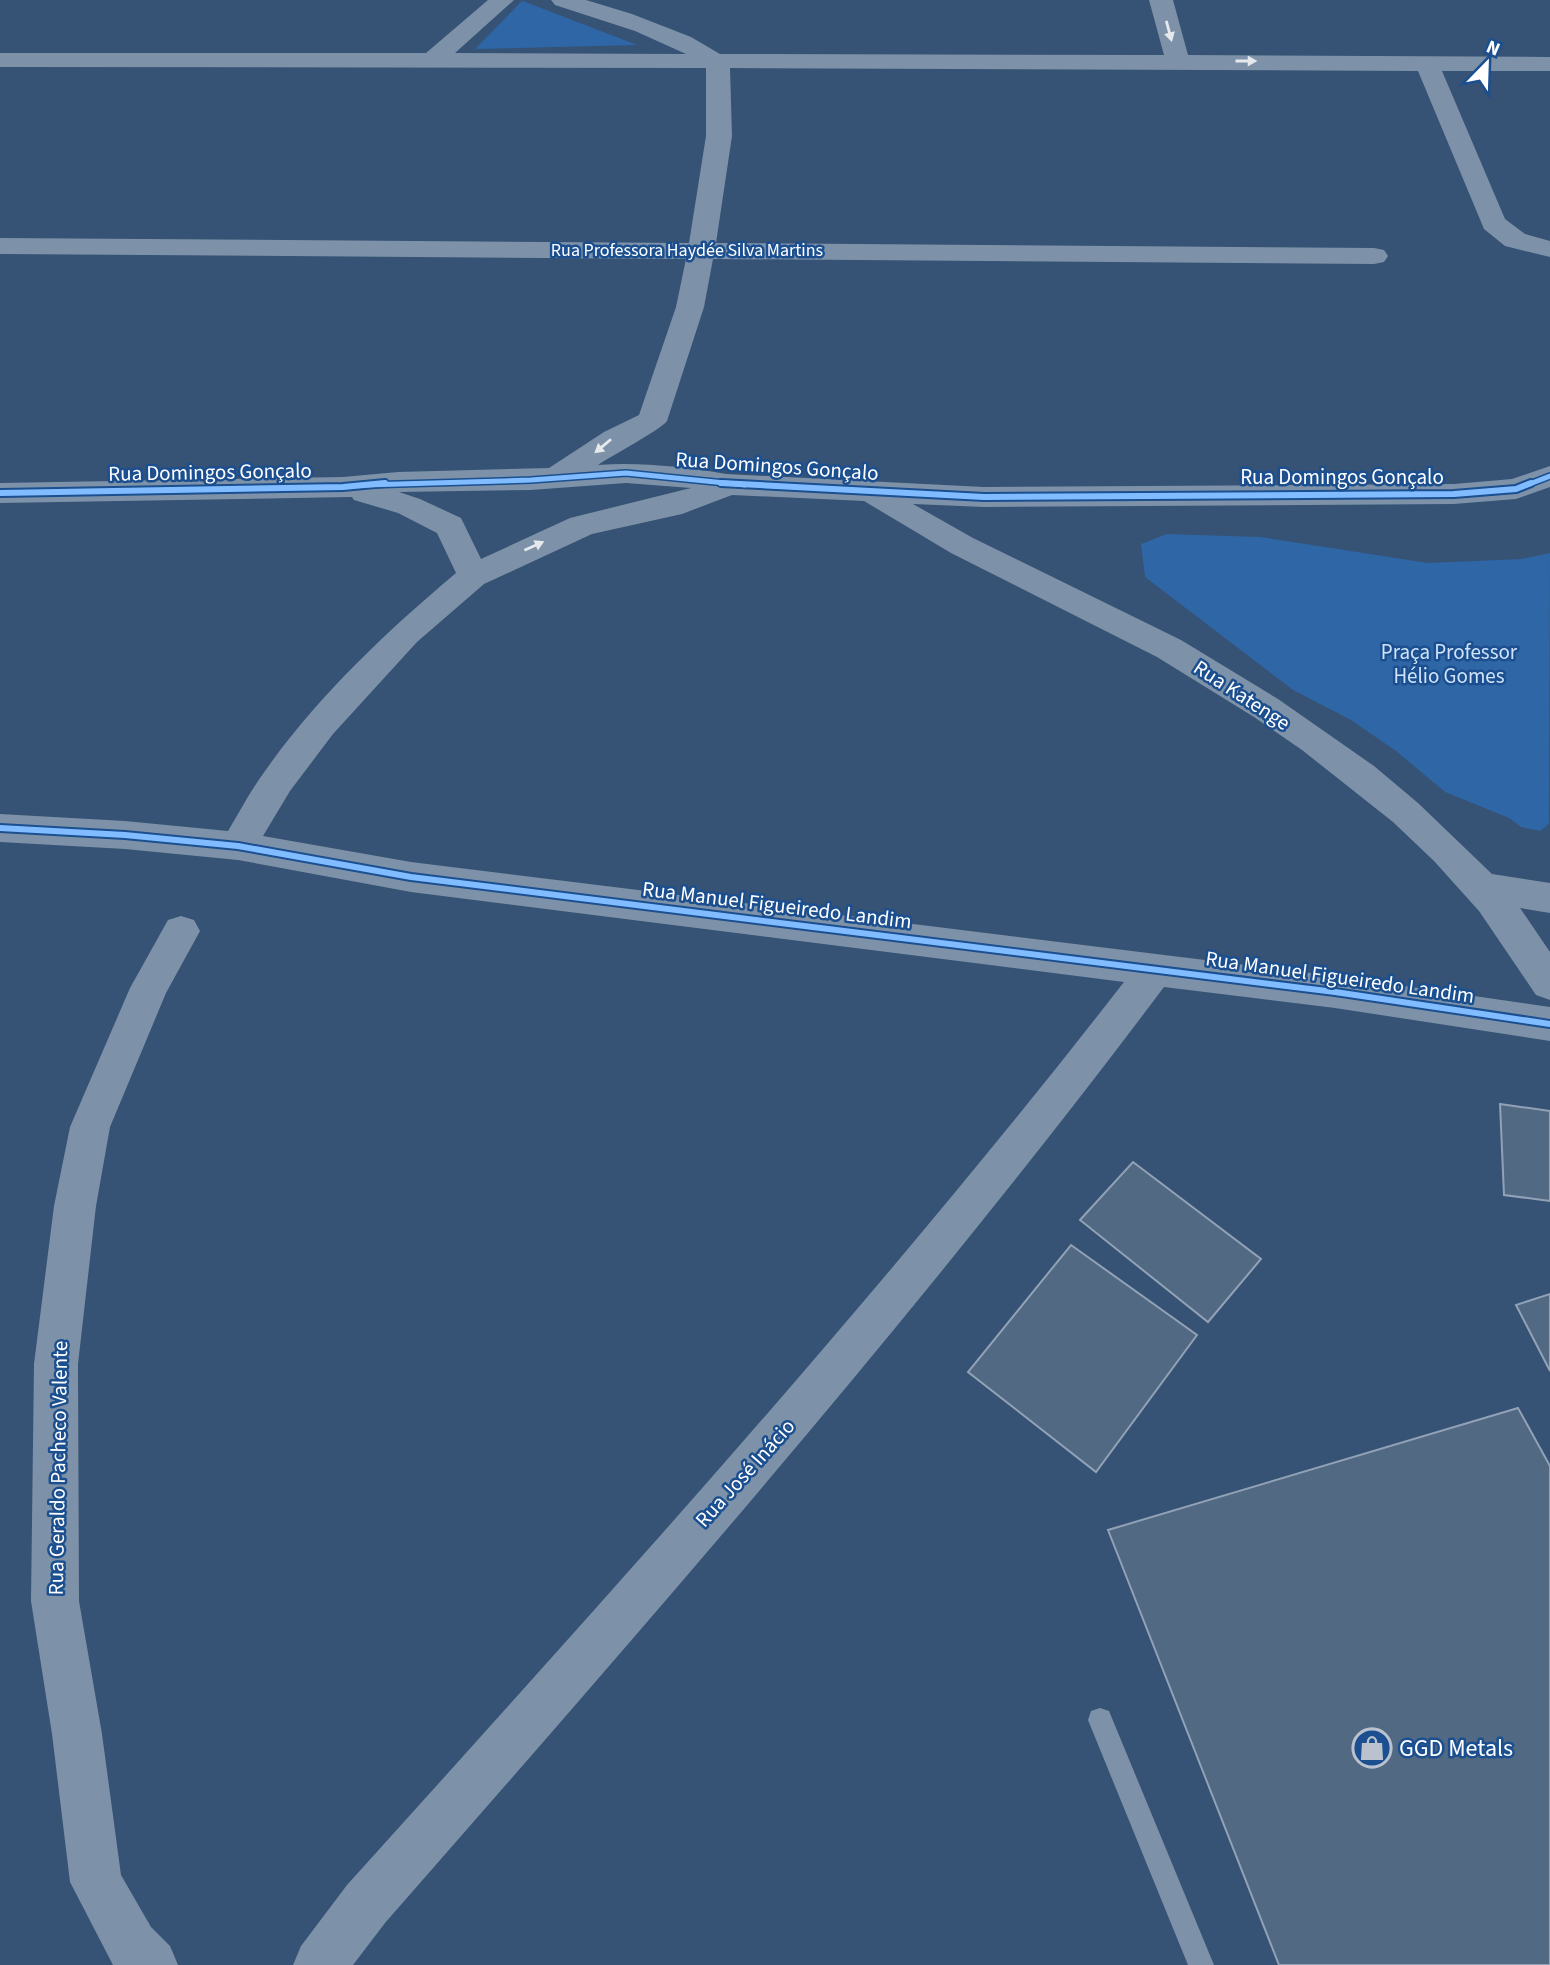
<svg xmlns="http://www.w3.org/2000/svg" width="1550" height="1965" viewBox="0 0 1550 1965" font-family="'Source Sans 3',sans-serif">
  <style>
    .green { fill: #2f66a5 }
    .building { fill: #526984; stroke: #92a2b6; stroke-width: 2 }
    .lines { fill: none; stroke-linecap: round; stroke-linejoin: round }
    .service { fill: #7d92a8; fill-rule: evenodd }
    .minor { fill: #7d92a8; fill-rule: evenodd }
    .cycleway-far1-casing { stroke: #1b4f8f; stroke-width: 8 }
    .cycleway-casing { stroke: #1b4f8f; stroke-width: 10 }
    .cycleway-far1 { stroke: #80bcff; stroke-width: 5 }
    .cycleway { stroke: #80bcff; stroke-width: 6 }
    .oneway { fill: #e5e9ee }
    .labels { text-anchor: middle; stroke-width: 5; stroke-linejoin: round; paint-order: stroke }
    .far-street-label { font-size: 18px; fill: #fff; stroke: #1b4f8f }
    .street-label { font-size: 21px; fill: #fff; stroke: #1b4f8f }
    .park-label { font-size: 21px; fill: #cfe3fa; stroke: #1b4f8f }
    .near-poi-label { font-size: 24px; fill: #fff; stroke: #1b4f8f; text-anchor: start }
  </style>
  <rect width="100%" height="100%" fill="#365274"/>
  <!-- green -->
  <path class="green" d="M522,1H523L637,45L475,49Z
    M1167,534L1261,537L1428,563L1521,559L1550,553L1549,824L1540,831L1521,827L1509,818L1445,792L1396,751L1351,720L1293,690L1145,577L1141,544Z"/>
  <!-- building -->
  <path class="building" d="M1500,1104L1550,1111V1201L1504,1195Z
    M1133,1162L1261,1259L1208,1322L1080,1220Z
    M1071,1245L1197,1335L1096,1472L968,1372Z
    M1550,1294V1371L1516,1305Z
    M1518,1408L1550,1466V1965H1279L1108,1530Z"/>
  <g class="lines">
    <!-- service -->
    <path class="service" d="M1100,1708L1109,1711L1214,1965H1188L1088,1720L1091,1711Z"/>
    <!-- minor -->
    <path class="minor" d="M488,0H514L455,53L686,54L635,31L555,5L551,0H586L632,14L691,37L720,54L1164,55L1149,0H1173L1188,55L1550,57V71H1442L1505,219L1525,234L1550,241V257L1505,246L1484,229L1418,71L730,68L732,136L716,243L1374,248L1384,250L1388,256L1384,262L1374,264L713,259L704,307L667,421C662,429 611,456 598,465C641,462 683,467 726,474L984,487L1454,484L1512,479L1550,466V487L1516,499L1454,504L984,507L913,504L973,538L1181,640L1278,699L1374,766L1418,803L1492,874L1550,883V913L1520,908L1550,952V1000L1536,995L1479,911L1434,861L1393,822L1302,750L1254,717L1157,657L951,553L864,501L732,495L682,514L592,534L484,584L417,642L333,734L290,791L263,836L411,862L1335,976L1550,1007V1041L1335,1008L1164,987C920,1312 653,1617 385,1923L353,1965H293L301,1946L347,1885C613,1590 880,1296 1124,982L411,892L238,860L125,849L0,842V814L125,821L228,831C240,811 251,790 265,771C318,696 386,632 456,573L437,533L398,513L354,500L352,497L0,503V483L343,477L398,472L549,468L604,432L639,415L676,307L686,259L0,254V238L689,243L706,136V68L0,67V53H426ZM626,483L691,488L570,518L481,559L461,518L420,499L399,492L531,490Z
      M181,916L194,920L200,931L166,993L110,1127L96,1206L78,1364L79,1601L102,1734L121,1875L151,1927L170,1946L178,1965H113L70,1882L52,1734L31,1601L34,1364L54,1206L70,1127L130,988L168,920Z"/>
    <!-- cycleway-far1 casing -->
    <g class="cycleway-far1-casing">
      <path id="cycleway-far1" d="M365,485L531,480L626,473L745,485
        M1527,485L1550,476"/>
    </g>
    <!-- cycleway casing -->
    <g class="cycleway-casing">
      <path id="cycleway" d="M721,483L984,497L1454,494L1516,489L1531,483
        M0,493L343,487L385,483
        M0,828L125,835L238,846L411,877L1335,992L1550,1024"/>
    </g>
    <!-- cycleway-far1 -->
    <use href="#cycleway-far1" class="cycleway-far1"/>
    <!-- cycleway -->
    <use href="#cycleway" class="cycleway"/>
  </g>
  <!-- one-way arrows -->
  <defs><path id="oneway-solid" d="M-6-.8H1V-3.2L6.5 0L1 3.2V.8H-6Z" transform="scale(1.75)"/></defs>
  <g class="oneway">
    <use href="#oneway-solid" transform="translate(1169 31) rotate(75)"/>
    <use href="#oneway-solid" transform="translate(1246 61)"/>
    <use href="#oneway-solid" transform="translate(603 446) rotate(140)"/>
    <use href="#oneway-solid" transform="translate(534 546) rotate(-24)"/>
  </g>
  <!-- icons -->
  <defs>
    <g id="shop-ring" transform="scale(2.0125)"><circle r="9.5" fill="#1b4f8f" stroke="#b9c2ce" stroke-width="1.5"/><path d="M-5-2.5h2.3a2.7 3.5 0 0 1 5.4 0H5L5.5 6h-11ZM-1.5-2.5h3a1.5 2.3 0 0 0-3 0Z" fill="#b9c2ce"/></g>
  </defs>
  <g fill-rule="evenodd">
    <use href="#shop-ring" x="1372" y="1748"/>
  </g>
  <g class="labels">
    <!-- far-street labels -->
    <g class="far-street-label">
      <text x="687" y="256">Rua Professora Haydée Silva Martins</text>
    </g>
    <!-- street labels -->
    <g class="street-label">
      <text transform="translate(777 466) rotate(4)" y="7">Rua Domingos Gonçalo</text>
      <text transform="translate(210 472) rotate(-1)" y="7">Rua Domingos Gonçalo</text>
      <text x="1342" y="484">Rua Domingos Gonçalo</text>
      <text transform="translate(1242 695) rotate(33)" y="7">Rua Katenge</text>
      <text transform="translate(777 905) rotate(7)" y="7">Rua Manuel Figueiredo Landim</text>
      <text transform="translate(1340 977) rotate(8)" y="7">Rua Manuel Figueiredo Landim</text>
      <text transform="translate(58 1468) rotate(-89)" y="7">Rua Geraldo Pacheco Valente</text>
      <text transform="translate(745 1473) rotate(-48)" y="7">Rua José Inácio</text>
    </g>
    <!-- park labels -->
    <g class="park-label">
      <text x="1449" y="659">Praça Professor<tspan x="1449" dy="24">Hélio Gomes</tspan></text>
    </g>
    <!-- near-poi labels -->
    <g class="near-poi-label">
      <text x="1399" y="1756">GGD Metals</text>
    </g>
  </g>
  <!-- north arrow -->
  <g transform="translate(1487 63) rotate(23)" stroke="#1b4f8f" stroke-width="5" paint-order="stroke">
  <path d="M0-5L12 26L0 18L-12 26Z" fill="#ffffff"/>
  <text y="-10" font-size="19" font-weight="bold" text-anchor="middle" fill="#ffffff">N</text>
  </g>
</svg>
